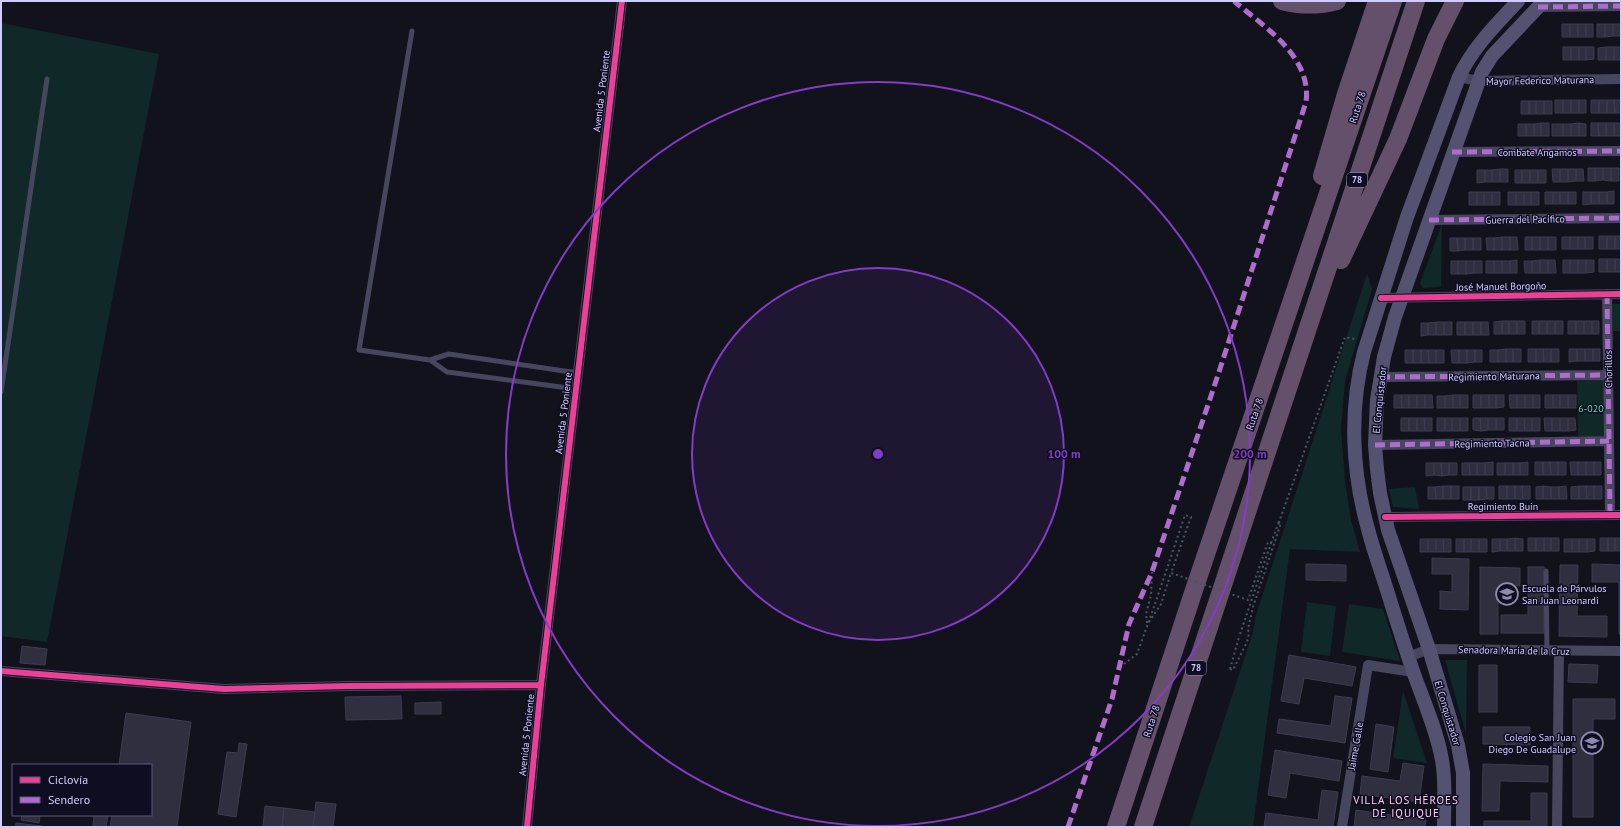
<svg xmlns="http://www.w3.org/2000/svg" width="1622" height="828" viewBox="0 0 1622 828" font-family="'PT Sans',sans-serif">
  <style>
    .green { fill: #102827 }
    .building { fill: #302f3f; stroke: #3d3b51 }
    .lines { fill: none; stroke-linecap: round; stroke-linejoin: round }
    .path { stroke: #475864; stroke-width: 2; stroke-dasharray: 2 3; stroke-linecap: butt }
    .lane { stroke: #46475e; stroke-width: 5 }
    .street { stroke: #46475e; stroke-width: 10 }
    .secondary { stroke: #535371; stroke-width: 14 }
    .highway { stroke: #64506a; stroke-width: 18 }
    .path-bridge { stroke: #475864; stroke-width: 2; stroke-dasharray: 2 3; stroke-linecap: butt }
    .quiet { stroke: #b06ccc; stroke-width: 5; stroke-dasharray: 10 5; stroke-linecap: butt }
    .cycleway-casing { stroke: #0f0d21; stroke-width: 8 }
    .cycleway { stroke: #ea4096; stroke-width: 6 }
    .ring { fill: none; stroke: #833cc5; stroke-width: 2 }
    .labels { text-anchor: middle; stroke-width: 3; stroke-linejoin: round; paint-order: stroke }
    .shield { fill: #0f0d21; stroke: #9593bc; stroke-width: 1 }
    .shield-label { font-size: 9px; font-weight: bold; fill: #cfcdff }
    .street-label { font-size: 10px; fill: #cfcdff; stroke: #0f0d21 }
    .park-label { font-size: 10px; fill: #56e2b4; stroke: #0f0d21 }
    .poi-label { font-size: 10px; fill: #cfcdff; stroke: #0f0d21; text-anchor: start }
    .neighbourhood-label { font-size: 11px; letter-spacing: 1px; fill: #ffcff1; stroke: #0f0d21 }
    .centre { fill: #833cc5; stroke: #0f0d21; stroke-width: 2 }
    .ring-label { font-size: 12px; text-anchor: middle; font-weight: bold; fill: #833cc5; stroke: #0f0d21; stroke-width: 3; stroke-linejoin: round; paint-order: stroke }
  </style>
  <rect width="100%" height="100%" fill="#12121d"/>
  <!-- green -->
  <path class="green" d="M1,23L159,54L47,642L1,636Z
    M1442,224L1441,287L1423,288L1420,283Z
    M1367,274L1372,289L1345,381L1341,428L1345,481L1351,520L1360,552L1290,549L1253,827H1189L1253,632L1256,615Z
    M1612,304H1621V331H1613Z
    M1603,380L1604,436H1578L1577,381Z
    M1415,487L1419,509L1393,507L1389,489Z
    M1307,602L1336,606L1330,656L1301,652Z
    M1349,604L1383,609L1400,661L1342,652Z
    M1445,660H1467L1466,734Z
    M1403,691L1427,763L1393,758Z"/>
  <!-- building -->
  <path class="building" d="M1562,24H1570V37H1562Z
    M1570,24H1578V37H1570Z
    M1578,24H1586V37H1578Z
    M1586,24H1593V37H1586Z
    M1597,24H1605V37H1597Z
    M1605,24H1613V36L1605,37Z
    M1613,24H1620L1621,36H1613Z
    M1563,47H1571V60H1563Z
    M1571,47H1579V60H1571Z
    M1579,47H1586V60H1579Z
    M1586,47H1594V59L1586,60Z
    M1606,47H1614V60H1606Z
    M1606,47V60H1598V48Z
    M1614,47H1621V60H1614Z
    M1555,100H1563V113H1555Z
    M1563,100H1571V113H1563Z
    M1571,100H1579V113H1571Z
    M1579,100H1586V113H1579Z
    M1591,100H1599V113H1591Z
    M1599,100H1607V113H1599Z
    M1607,100H1614L1615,113H1607Z
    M1614,100H1621V113H1615Z
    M1521,101H1529V114H1521Z
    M1529,101H1536V114H1529Z
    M1536,101H1544V114H1536Z
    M1544,101H1552V114H1544Z
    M1541,123V136H1534V124Z
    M1541,123H1549V136H1541Z
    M1579,123V136H1571V124Z
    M1579,123L1586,124V136H1579Z
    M1591,123H1598L1599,136H1591Z
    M1598,123H1606V136H1599Z
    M1606,123H1614V136H1606Z
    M1614,123H1621V136H1614Z
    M1518,124H1526V136H1518Z
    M1526,124H1534V136H1526Z
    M1552,124H1563V136H1552Z
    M1563,124H1571V136H1563Z
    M1588,168H1595V181H1588Z
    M1595,168H1603V180L1595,181Z
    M1603,168H1611V181L1603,180Z
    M1611,168H1619V181H1611Z
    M1500,169V182H1492V170Z
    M1500,169H1508V182H1500Z
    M1552,169H1560V182H1553Z
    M1560,169H1568V182H1560Z
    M1568,169H1576V181L1568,182Z
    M1576,169H1583L1584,181H1576Z
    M1477,170H1485V182L1477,183Z
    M1485,170H1492V182H1485Z
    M1515,170H1522V183H1515Z
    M1522,170H1530V183H1522Z
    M1530,170H1538V183H1530Z
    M1538,170H1546V183H1538Z
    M1614,191V204H1607V192Z
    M1469,192H1477V205H1469Z
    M1477,192H1484V205H1477Z
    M1484,192H1492V205H1484Z
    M1492,192H1500V205H1492Z
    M1508,192H1516V205H1508Z
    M1516,192H1524V205H1516Z
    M1524,192H1531V205H1524Z
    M1531,192H1539V205H1531Z
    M1545,192H1553V204H1545Z
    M1553,192H1560V204H1553Z
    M1560,192H1568V204H1560Z
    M1568,192H1576V204H1568Z
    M1583,192H1591V204L1583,205Z
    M1591,192H1599V204H1591Z
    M1599,192H1607V204H1599Z
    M1599,236H1607V249H1599Z
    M1607,236H1615V249H1607Z
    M1615,236H1621V249H1615Z
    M1502,237H1510V250H1502Z
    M1502,237V250H1494V238Z
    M1510,237H1517L1518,250H1510Z
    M1525,237H1532V250H1525Z
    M1532,237H1540V250H1532Z
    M1540,237H1548V250H1540Z
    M1548,237H1556V250H1548Z
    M1562,237H1570V249H1562Z
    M1570,237H1578V249H1570Z
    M1578,237H1585V249H1578Z
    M1585,237H1593V249H1585Z
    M1450,238H1457L1458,251H1450Z
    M1457,238H1465V250L1458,251Z
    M1465,238H1473V250H1465Z
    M1473,238H1481V250H1473Z
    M1486,238H1494V250H1487Z
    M1599,259H1607V272H1599Z
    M1607,259H1615V272H1607Z
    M1615,259H1621V272H1615Z
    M1517,260V273H1510V261Z
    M1540,260H1548V273H1540Z
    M1540,260V273H1532V261Z
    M1548,260H1555L1556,273H1548Z
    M1563,260H1570V273H1563Z
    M1570,260H1578V273H1570Z
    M1578,260H1586V273H1578Z
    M1586,260H1594V272L1586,273Z
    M1451,261H1458V274H1451Z
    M1458,261H1466V274H1458Z
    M1466,261H1474V273L1466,274Z
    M1474,261H1482V273H1474Z
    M1486,261H1494V273H1486Z
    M1494,261H1502V273H1494Z
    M1502,261H1510V273H1502Z
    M1524,261H1532V273H1525Z
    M1502,321H1509V334H1502Z
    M1502,321V334H1494V322Z
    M1509,321H1517V334H1509Z
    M1517,321H1525V334H1517Z
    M1532,321H1539V334H1532Z
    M1539,321H1547V334H1539Z
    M1547,321H1555V334H1547Z
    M1555,321H1563V334H1555Z
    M1568,321H1576V334H1568Z
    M1576,321H1584V334H1576Z
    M1584,321H1592V334H1584Z
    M1592,321H1599V334H1592Z
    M1436,322H1444V335H1436Z
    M1436,322V335H1428V323Z
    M1444,322H1452V335H1444Z
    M1457,322H1465V335H1457Z
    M1465,322H1473V335H1465Z
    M1473,322H1481V335H1473Z
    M1481,322H1488L1489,335H1481Z
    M1421,323H1428V335L1421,336Z
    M1506,349V362H1498V350Z
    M1506,349H1513V362H1506Z
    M1513,349H1521V362H1513Z
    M1528,349H1536V362H1528Z
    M1536,349H1543L1544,362H1536Z
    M1543,349H1551V362H1544Z
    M1551,349H1559V362H1551Z
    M1569,349H1577V361L1569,362Z
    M1577,349H1585V361H1577Z
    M1585,349H1593V361H1585Z
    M1593,349H1600V361H1593Z
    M1405,350H1413V363H1405Z
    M1413,350H1421V363H1413Z
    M1421,350H1428L1429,363H1421Z
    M1428,350H1436V363H1429Z
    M1436,350H1444V363H1436Z
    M1451,350H1459V363H1452Z
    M1459,350H1467V363H1459Z
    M1467,350H1475V362L1467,363Z
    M1475,350H1482V362H1475Z
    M1490,350H1498V362H1490Z
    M1394,395H1401L1402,408H1394Z
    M1401,395H1409V408H1402Z
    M1409,395H1417V408H1409Z
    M1417,395H1425V408H1417Z
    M1425,395H1432L1433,408H1425Z
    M1453,395V408H1445V396Z
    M1453,395H1460V408H1453Z
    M1460,395H1468V408H1460Z
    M1473,395H1481V408H1473Z
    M1481,395H1489V408H1481Z
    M1489,395H1496V408H1489Z
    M1496,395H1504V407L1496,408Z
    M1509,395H1517V408H1510Z
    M1517,395H1525V408H1517Z
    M1525,395H1533V408H1525Z
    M1533,395H1540V408H1533Z
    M1545,395H1553V408H1545Z
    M1553,395H1560V408H1553Z
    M1560,395H1568V408H1560Z
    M1568,395H1576V408H1568Z
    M1437,396H1445V408H1437Z
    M1401,418H1409V431H1401Z
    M1409,418H1417V431H1409Z
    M1417,418H1424L1425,431H1417Z
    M1424,418H1432V431H1425Z
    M1437,418H1445V431H1437Z
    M1445,418H1452V431H1445Z
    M1452,418H1460V431H1452Z
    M1460,418H1468V431H1460Z
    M1473,418H1480L1481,431L1473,430Z
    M1480,418H1488V430L1481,431Z
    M1488,418H1496V430H1488Z
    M1496,418H1504V430H1496Z
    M1509,418H1517V431H1509Z
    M1517,418H1524L1525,431H1517Z
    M1524,418H1532V431H1525Z
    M1532,418H1540V431H1532Z
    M1544,418H1552V431H1545Z
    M1552,418H1560V431H1552Z
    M1560,418H1568V431H1560Z
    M1568,418H1575L1576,430L1568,431Z
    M1493,462V475H1485V463Z
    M1528,462V475H1520V463Z
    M1535,462H1543V475H1535Z
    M1543,462H1550L1551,475H1543Z
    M1550,462H1558V475H1551Z
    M1558,462H1566V475H1558Z
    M1570,462H1578V475H1571Z
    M1578,462H1586V475H1578Z
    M1586,462H1594V475H1586Z
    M1594,462H1601V475H1594Z
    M1426,463H1434V475L1426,476Z
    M1434,463H1441L1442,476L1434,475Z
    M1441,463H1449V475L1442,476Z
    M1449,463H1457V475H1449Z
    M1462,463H1469L1470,475H1462Z
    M1469,463H1477V475H1470Z
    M1477,463H1485V475H1477Z
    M1497,463H1505V475H1497Z
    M1505,463H1513V475H1505Z
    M1513,463H1520V475H1513Z
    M1443,486V499H1436L1435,487Z
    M1443,486H1451V499H1443Z
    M1451,486H1459V499H1451Z
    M1499,486H1507V499H1499Z
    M1507,486H1515V499H1507Z
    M1515,486H1522L1523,499H1515Z
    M1522,486H1530V499H1523Z
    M1543,486V499H1536V487Z
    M1543,486L1551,487V499H1543Z
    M1566,486L1567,499H1559V487Z
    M1579,486V499H1571V487Z
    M1579,486H1586L1587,499H1579Z
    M1586,486H1594V499H1587Z
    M1594,486H1602V499H1594Z
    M1428,487H1435L1436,499H1428Z
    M1463,487H1471V500H1463Z
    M1471,487H1479V500H1471Z
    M1479,487H1486L1487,499L1479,500Z
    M1486,487H1494V499H1487Z
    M1551,487H1559V499H1551Z
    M1515,538L1523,539V551H1515Z
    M1515,538V551H1507V539Z
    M1528,538H1536V551H1528Z
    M1536,538H1544V551H1536Z
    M1544,538H1551V551H1544Z
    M1551,538H1559V551H1551Z
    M1600,538H1608V551H1600Z
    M1608,538H1615V551H1608Z
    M1615,538H1621V551H1615Z
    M1420,539H1428V552H1420Z
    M1428,539H1436V552H1428Z
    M1436,539H1443L1444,552H1436Z
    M1443,539H1451V552H1444Z
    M1456,539H1464V552H1456Z
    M1464,539H1471V552H1464Z
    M1471,539H1479V552H1471Z
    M1479,539H1487V552H1479Z
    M1492,539H1500V551L1492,552Z
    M1500,539H1507V551H1500Z
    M1564,539H1572V552H1564Z
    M1572,539H1579V552H1572Z
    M1579,539H1587V552H1579Z
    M1587,539H1595V551L1587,552Z
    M1432,558L1469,559L1468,610L1440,609V591L1452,592V574H1432Z
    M1306,564L1346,565V581L1306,580Z
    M1592,564L1621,565V634H1619V582H1592Z
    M1560,565H1578L1577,616H1607V637L1559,636Z
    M1480,567L1520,568V586L1498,585V634H1480Z
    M1528,567H1544V633H1501V615H1528Z
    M22,646L47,649L45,665L20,663Z
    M1289,655L1356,667L1352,686L1304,678L1299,704L1281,701Z
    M1569,664L1598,665L1597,683L1568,682Z
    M1479,665H1497V712H1479Z
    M401,696L402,719L346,720L345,697Z
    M1335,696L1352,698L1345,743L1277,733L1279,719L1331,726Z
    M1573,699H1615V719H1593V817H1573Z
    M441,702V714H415V703Z
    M126,713L191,722L177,827H110L112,815H151V765H119Z
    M1376,724L1394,727L1388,772L1370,769Z
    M1483,727H1530V745L1483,744Z
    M239,743L247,744L236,817L218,814L227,752L238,753Z
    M1275,750L1342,761L1339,781L1290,773L1286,798L1268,795Z
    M1403,763L1424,766L1419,802L1360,794L1362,776L1400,781Z
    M1483,764L1548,766V782L1500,781L1499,811H1482Z
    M1322,790L1338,792L1333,827H1264L1266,813L1318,820Z
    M1531,793H1547V827H1484V821H1531Z
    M316,802L336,804L333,827H313Z
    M265,806L284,808L282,827H263Z
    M284,808L315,812L313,827H282Z
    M1356,810L1426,820L1425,827H1354Z
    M22,815H40L39,823L21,820Z
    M89,815H108L106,827L93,826L94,816Z
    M16,823L42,826V827H15Z"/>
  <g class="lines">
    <!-- path -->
    <path class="path" d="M1271,543L1279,522
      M1149,622L1161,604L1171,573
      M1147,623L1146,614L1151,595L1152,572
      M1120,667L1137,654L1155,604
      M1230,669L1233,670L1247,642L1249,634L1248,629L1253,607L1281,523L1279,522L1345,337L1355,339
      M1230,669L1239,637"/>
    <!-- lane -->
    <path class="lane" d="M412,31L359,350L430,360
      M576,389L447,372L430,360L449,354L578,373
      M1,392L47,79
      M1546,571L1547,651"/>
    <!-- street -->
    <path class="street" d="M1538,7L1621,6
      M1459,77L1478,81L1621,79
      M1452,152L1621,151
      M1429,220L1621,218
      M1607,294L1610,515
      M1381,298L1621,294
      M1380,377L1608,375
      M1375,445L1609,441
      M1385,517L1621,515
      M1408,657L1429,649L1621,651
      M1,671L224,689L349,686L541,685
      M527,827L541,685L622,1
      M1342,827L1368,665L1413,672
      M1557,827L1559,651"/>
    <!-- secondary -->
    <path class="secondary" d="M1444,827C1444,805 1446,782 1442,760C1437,731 1424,702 1414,674C1404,645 1395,616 1386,587C1380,568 1373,549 1368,529C1352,472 1349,410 1364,352L1407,217L1459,77C1473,47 1496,25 1518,1
      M1463,827V773L1458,745L1429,649L1388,530L1380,493L1377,469L1375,445L1377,400L1384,357L1395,317L1482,72L1492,56L1544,1"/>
    <!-- highway -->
    <path class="highway" d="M1282,1C1301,6 1318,6 1337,1
      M1322,176L1346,94L1377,1
      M1341,260L1398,139L1436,39L1455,1
      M1116,827L1194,590L1393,1
      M1143,827L1416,1"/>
    <!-- path-bridge -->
    <path class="path-bridge" d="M1155,604L1185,515L1191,517L1171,573L1248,600L1268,542L1271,543L1239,637"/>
    <!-- quiet -->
    <path class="quiet" d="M1538,7L1621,6
      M1452,152L1621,151
      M1429,220L1621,218
      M1607,294L1610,515
      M1380,377L1608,375
      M1375,445L1609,441
      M1068,827L1112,699L1129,624L1152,572L1218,375L1306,102C1312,56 1264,27 1234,1"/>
    <!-- cycleway casing -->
    <g class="cycleway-casing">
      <path id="cycleway" d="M1381,298L1621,294
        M1385,517L1621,515
        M1,671L224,689L349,686L541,685
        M527,827L541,685L622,1"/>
    </g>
    <!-- cycleway -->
    <use href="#cycleway" class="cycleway"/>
  </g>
  <!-- distance rings -->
  <circle cx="878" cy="454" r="186" fill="#833cc5" fill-opacity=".12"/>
  <g class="ring">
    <circle cx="878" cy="454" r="186"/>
    <circle cx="878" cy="454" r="372"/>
  </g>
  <!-- icons -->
  <defs>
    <g id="school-ring" transform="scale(1.15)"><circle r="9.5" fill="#0f0d21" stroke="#8d8cb0" stroke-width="1.5"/><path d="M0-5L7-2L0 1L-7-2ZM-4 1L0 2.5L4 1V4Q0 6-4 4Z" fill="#8d8cb0"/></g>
  </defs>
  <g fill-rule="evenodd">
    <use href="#school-ring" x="1507" y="594"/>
    <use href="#school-ring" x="1592" y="743"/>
  </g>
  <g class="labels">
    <!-- shield labels -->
    <g class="shield">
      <rect x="1347" y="173" width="20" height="14" rx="3"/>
      <rect x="1186" y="661" width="20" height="14" rx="3"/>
    </g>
    <g class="shield-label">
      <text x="1357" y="183">78</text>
      <text x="1196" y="671">78</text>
    </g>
    <!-- street labels -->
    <g class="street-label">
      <text transform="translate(1540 80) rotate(-1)" y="4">Mayor Federico Maturana</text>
      <text transform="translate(601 91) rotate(-83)" y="4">Avenida 5 Poniente</text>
      <text transform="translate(1357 107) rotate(-72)" y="4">Ruta 78</text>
      <text x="1537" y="156">Combate Angamos</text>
      <text transform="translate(1525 219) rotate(-1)" y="4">Guerra del Pacífico</text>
      <text transform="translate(1501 286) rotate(-1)" y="4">José Manuel Borgoño</text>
      <text transform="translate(1608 369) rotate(-91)" y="4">Chorillos</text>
      <text transform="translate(1494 376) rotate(-1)" y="4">Regimiento Maturana</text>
      <text transform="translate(1379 400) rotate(-84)" y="4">El Conquistador</text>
      <text transform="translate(563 413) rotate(-83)" y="4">Avenida 5 Poniente</text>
      <text transform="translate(1254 414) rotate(-71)" y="4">Ruta 78</text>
      <text transform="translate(1492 443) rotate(-1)" y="4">Regimiento Tacna</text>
      <text x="1503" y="510">Regimiento Buin</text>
      <text transform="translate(1514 650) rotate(1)" y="4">Senadora María de la Cruz</text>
      <text transform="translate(1448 713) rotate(73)" y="4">El Conquistador</text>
      <text transform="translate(1151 721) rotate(-72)" y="4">Ruta 78</text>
      <text transform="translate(526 735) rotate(-84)" y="4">Avenida 5 Poniente</text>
      <text transform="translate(1355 746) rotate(-80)" y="4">Jaime Galle</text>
    </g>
    <!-- park labels -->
    <g class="park-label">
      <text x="1591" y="412">6-020</text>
    </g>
    <!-- poi labels -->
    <g class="poi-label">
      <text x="1522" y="592">Escuela de Párvulos<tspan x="1522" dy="12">San Juan Leonardi</tspan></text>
      <text x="1576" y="741" text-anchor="end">Colegio San Juan<tspan x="1576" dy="12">Diego De Guadalupe</tspan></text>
    </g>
    <!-- neighbourhood labels -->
    <g class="neighbourhood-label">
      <text x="1406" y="804">VILLA LOS HÉROES<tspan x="1406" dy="13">DE IQUIQUE</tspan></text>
    </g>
  </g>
  <circle cx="878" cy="454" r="6" class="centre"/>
  <g class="ring-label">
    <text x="1064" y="458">100 m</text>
    <text x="1250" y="458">200 m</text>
  </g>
  <!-- border -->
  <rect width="1622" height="828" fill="none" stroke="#cfcdff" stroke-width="4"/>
  <!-- legend -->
  <rect x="12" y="764" width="140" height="52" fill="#0f0d21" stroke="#5c5a7a"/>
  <rect x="20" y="777" width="20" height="6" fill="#ea4096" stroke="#5c5a7a"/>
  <text x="48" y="784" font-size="12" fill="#cfcdff">Ciclovía</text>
  <rect x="20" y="797" width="20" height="6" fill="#b06ccc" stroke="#5c5a7a"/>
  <text x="48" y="804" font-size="12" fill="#cfcdff">Sendero</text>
</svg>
